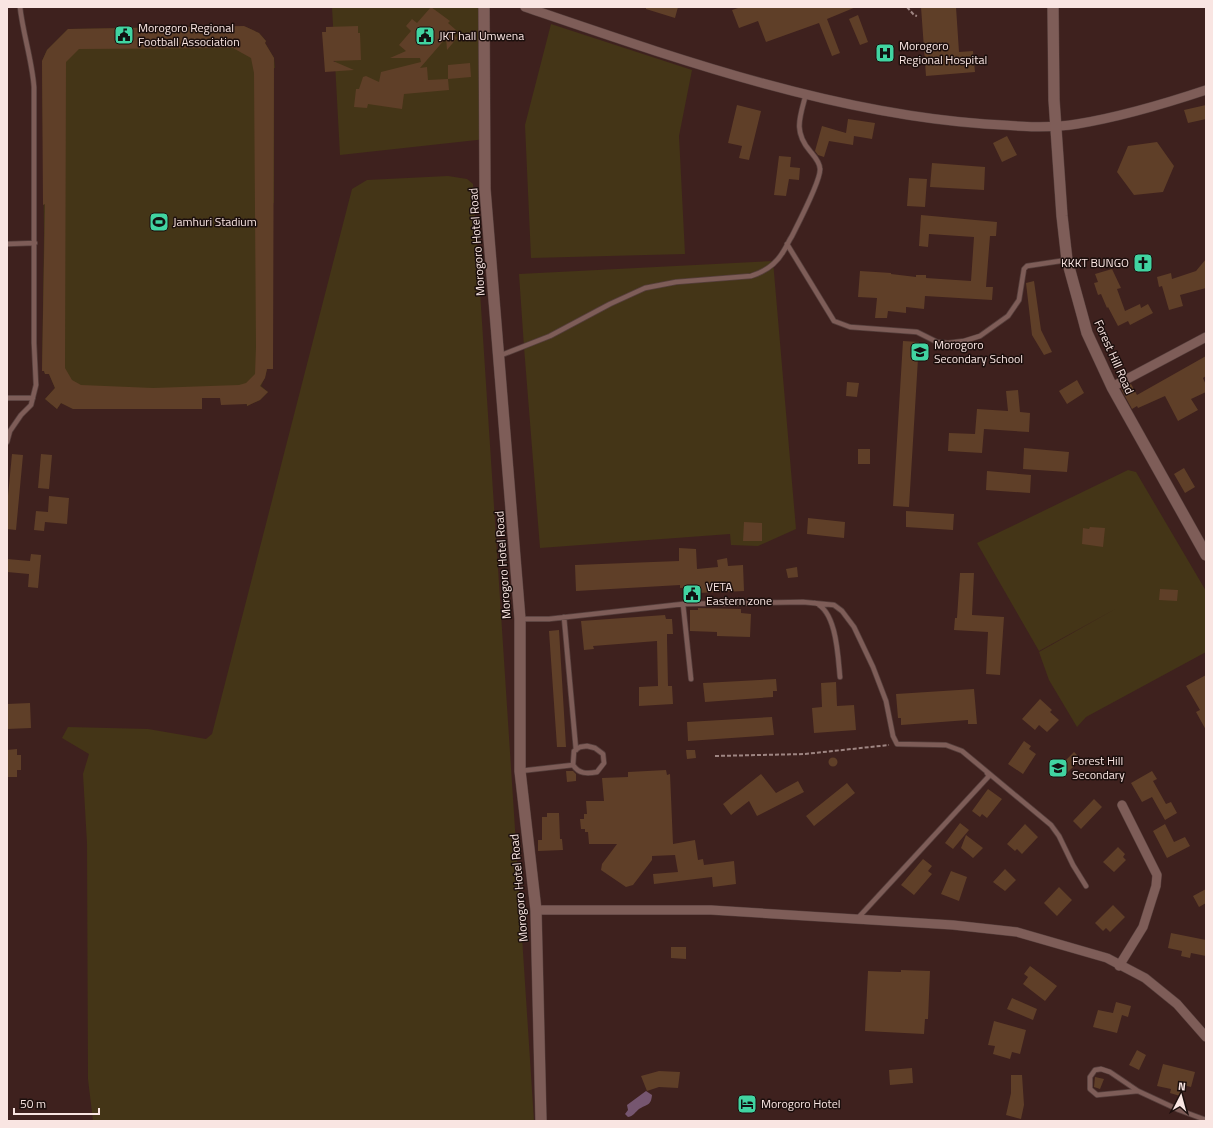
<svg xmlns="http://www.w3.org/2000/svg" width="1213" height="1128" viewBox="0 0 1213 1128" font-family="'Titillium Web',sans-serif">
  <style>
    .green { fill: #443517 }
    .water { fill: #765670 }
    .building { fill: #5f3f28; fill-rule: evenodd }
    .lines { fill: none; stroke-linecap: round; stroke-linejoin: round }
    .service-casing { stroke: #563f3c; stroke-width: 6 }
    .minor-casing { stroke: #563f3c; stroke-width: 10 }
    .tertiary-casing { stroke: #563f3c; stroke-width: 12 }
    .path { stroke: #9e8582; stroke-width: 2; stroke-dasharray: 4 2; stroke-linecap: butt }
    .service { stroke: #7e5d58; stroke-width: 4.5 }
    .minor { stroke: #7e5d58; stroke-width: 9 }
    .tertiary { stroke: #7e5d58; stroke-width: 11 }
    .labels { text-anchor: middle; stroke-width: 3; stroke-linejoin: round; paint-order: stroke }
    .poi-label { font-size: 12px; fill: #f9e5e2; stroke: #1c0f0d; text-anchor: start }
    .street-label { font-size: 12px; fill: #f9e5e2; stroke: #1c0f0d }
  </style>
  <rect width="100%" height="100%" fill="#3e211e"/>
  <!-- green -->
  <path class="green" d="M332,7H480L486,139L340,155Z
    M551,24L692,70L679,136L685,254L531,258L525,125Z
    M233,26L234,33L243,34L246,27L259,33L266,41L265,43L274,58L275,68H266V74H274V203H266L273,369H267L265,377L261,386L268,392L260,400L247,406L244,397L144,399L143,409H73L61,403L57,409L45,399L55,388L49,374H45L44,371H42L44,233L42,61L47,50L68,29Z
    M448,176L467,179L473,184L534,1121H93L88,1079L87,843L83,774L89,754L62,738L68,727L148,729L206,739L212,734L352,189L367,180Z
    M773,261L796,529L758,546L731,545L730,534L540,548L524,347L519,274Z
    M1128,470L1136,472L1206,591V652L1086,717L1077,727L1049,680L1039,652L1117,608L1039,651L977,543Z"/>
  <!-- water -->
  <path class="water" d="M646,1091L652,1095C651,1106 647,1104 639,1109C635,1112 634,1116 628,1117L625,1114L628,1110L627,1105Z"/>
  <!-- building -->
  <path class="building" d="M431,7L450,21L448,23L456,30L453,34L457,38L447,50L446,38L420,68L427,67L428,80L448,79V65L470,63L471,77L448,79L449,90L404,94L402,109L368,104L367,108L354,107L356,89H359L363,77L366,76L379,82L381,72L421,62L420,58H390L406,51L399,45L411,31L406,26L412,19L417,23Z
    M646,7H678L675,18L646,9Z
    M741,7H856L827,19L840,53L832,56L819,23L766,42L758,21L739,28L732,10Z
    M921,7H956L959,52L973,51L975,72L926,76Z
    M858,15L868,42L860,45L849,19Z
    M244,26L259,33L266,41L265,43L274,58L273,369H267L265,378L260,386L268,392L260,400L247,406V404L221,405L220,398H202V409H73L61,403L57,409L45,399L55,388L49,374H45L44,371H42L45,204L43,205L42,61L47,50L68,29ZM233,48L251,58L254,73L256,347L255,374L246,383L239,385L153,388L81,385L72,380L65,368L66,62L79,49Z
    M358,26V33H360L361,60L333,61L354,70L325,72L322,32H326V27Z
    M737,105L761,111L749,160L739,158L742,146L728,143Z
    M1206,105V119L1188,123L1184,110Z
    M848,119L875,123L872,139L854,136L853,145L829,141L824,157L818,155L815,151L822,126L846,133Z
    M1007,136L1017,155L1002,162L993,143Z
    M1157,142L1174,166L1163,192L1134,195L1117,172L1128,146Z
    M779,156L791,157L790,167L800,168L799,180L789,179L786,196L774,195Z
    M932,163L985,167L984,190L930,187Z
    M909,178L927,179L925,207L907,206Z
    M921,215L997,222L996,236H990L986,287H993L992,300L925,296L924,309L906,307V313L888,311L887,318H875L877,298L858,297L860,271L891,273V274L916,277V275H926V278L971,281L974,237L929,234L928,247L919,246Z
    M1206,259V288L1180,295L1183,306L1169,310L1162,286L1159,287L1157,277L1171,273L1172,279L1196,271Z
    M1112,269L1121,288L1117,289L1125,311L1140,304L1141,308L1148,304L1153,313L1130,325L1128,321L1118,326L1108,307L1107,308L1101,294L1098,295L1094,283L1098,282L1095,274Z
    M1034,281L1041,330L1052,352L1044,355L1032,335L1026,283Z
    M903,341L919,342L909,507L893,506Z
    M1206,356V376L1203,378L1206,385V392L1191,399L1198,410L1178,421L1165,396L1138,408L1137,406L1132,409L1121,389L1131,384L1137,395Z
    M1077,380L1084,393L1067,404L1059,391Z
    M847,382L859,383L857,397L846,396Z
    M1018,390L1020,412L1030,413L1029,432L984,429L982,453L948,451L949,433L975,434L977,409L1008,411L1006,391Z
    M1024,448L1069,452L1067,472L1023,469Z
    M858,449H870V464H858Z
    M12,454L23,455L16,530L7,529V506Z
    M41,454L52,455L49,489L38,488Z
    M1184,468L1195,487L1185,493L1174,474Z
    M987,471L1031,475L1030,493L986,490Z
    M49,496L69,498L67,524L45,522L44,531L34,530L36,511L48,512Z
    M906,511L954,514L953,530L906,527Z
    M808,518L845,522L844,538L807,534Z
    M744,522L762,523V541H743Z
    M1090,527L1105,528L1103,547L1082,544L1083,528L1089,529Z
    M679,548L696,549L697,569L718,567L717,560L727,558L728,566L743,565L744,591L697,593L696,587L680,588V585L576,591L575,565L679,561Z
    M31,554L41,555L38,588L28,587L29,574L7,572V559L30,561Z
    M797,567L798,577L788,578L786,569Z
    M960,573H974L972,615L1004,617L1000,675L986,674L988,632L954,630L955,618H957Z
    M1160,589L1178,590L1177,601L1159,600Z
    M698,608L741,609V613L751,614L750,637L717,636V632L690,631V610H698Z
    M665,615L666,619H672L673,634H667V640L668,686H672L673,704L639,706V687L658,686L657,641L593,646L594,649L584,650L581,621Z
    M559,630L566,747H557L549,631Z
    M1206,675V730L1196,712L1200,710L1186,686Z
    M776,679L777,691H773V697L705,702L703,683Z
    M836,682L837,706L854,705L856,730L814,733L812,708L822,707L821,683Z
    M974,689L977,724H968V720L901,725V718H898L896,694Z
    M1040,699L1052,710L1050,712L1059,720L1047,732L1039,725L1035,730L1022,719Z
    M30,703L31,728L7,729V704Z
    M772,717L774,735L688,741L687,722Z
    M1024,741L1031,746L1029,749L1036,754L1023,774L1008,764Z
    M17,749V755H21V770H17V777H7V750Z
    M686,750H695L696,758L687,759Z
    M1074,752L1081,759L1065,775L1058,768Z
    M828.5 762a4.5 4.5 0 1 1 9 0a4.5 4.5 0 1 1-9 0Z
    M666,770L667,775L670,774L673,844L695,840L698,860L703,859L704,865L734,861L736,884L713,887L712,877L654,884L653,874L678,872L675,855L652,856V860L633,885L626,887L601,870L602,864L617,844H589L588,832H585V829H581L580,819H584V814H587L586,801H604L602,778L628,777V772Z
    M566,771H573L576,774V781L567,782Z
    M1152,771L1157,779L1153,781L1166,804L1171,802L1177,813L1165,820L1152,797L1142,802L1131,783Z
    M761,774L776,793L798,781L804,792L757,816L749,801L731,815L723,804Z
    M847,783L855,793L814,826L806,816Z
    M988,789L1002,799L987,818L982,814L980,817L972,811Z
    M1094,799L1102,807L1081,829L1073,821Z
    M547,813H559L560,839H562L563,850L538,851V840H542V817H547Z
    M960,823L969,830L953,849L945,843Z
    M1025,824L1038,837L1022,854L1017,849L1015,851L1007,844Z
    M1165,824L1174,842L1185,837L1190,846L1167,858L1153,831Z
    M966,835L983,848L973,858L961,848Z
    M1118,847L1125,854L1123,857L1126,860L1114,872L1103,862Z
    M923,859L932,866L928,871L932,874L914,895L901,885Z
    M1005,869L1016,880L1005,891L993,882Z
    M951,871L967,877L959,901L941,894Z
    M1059,887L1072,900L1057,916L1044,903Z
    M1206,889V903L1199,907L1193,896Z
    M1113,905L1125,917L1110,932L1106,928L1103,931L1095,923Z
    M1171,933L1206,940V956L1191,953L1190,958L1181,956L1182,951L1168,948Z
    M671,947H686V959L671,958Z
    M1030,966L1057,986L1045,1001L1023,984L1028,977L1024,974Z
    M901,970L930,971L928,1019H925L924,1034L865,1031L868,971L901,972Z
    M1012,998L1037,1009L1033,1020L1007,1009Z
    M1116,1002L1131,1006L1128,1017L1122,1015L1117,1033L1093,1027L1098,1010L1113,1013Z
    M994,1021L1026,1030L1020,1054L1012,1052L1010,1059L993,1054L995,1046L988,1045Z
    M1137,1050L1146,1055L1139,1070L1129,1065Z
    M1163,1064L1195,1072L1191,1087L1183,1085L1180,1096L1170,1093L1171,1089L1157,1086Z
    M912,1068L913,1083L890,1085L889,1070Z
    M659,1071L680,1072L678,1088L659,1087L647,1091L641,1076Z
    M1011,1075H1022L1024,1105L1021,1119L1006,1115L1011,1093Z
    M1095,1077L1104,1079L1100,1089L1094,1087Z"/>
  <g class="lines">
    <!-- service casing -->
    <g class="service-casing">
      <path id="service" d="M7,244L35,243
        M787,244L834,321L850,327L917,332L937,342L948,343L964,341L980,336L1008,316L1019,300L1024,269L1027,266L1067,260
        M499,356L550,336L610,304L645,288L676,282L751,276C764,272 776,264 783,252C787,246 788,242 792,236C798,224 821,180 820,169C820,162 814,156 810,151C793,131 800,117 806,94
        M7,398H33
        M7,442L10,431L21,415L31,405L36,385L34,343V87C32,60 23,34 20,7
        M815,603C837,611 838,658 840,677
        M683,604L691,679
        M564,617L576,750
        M521,619H549L683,604L803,602L834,605L842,611L854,627L873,667L886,701L893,736L897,744L946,745L962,751L1051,825L1059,836L1073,865L1086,886
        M587,746L595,748L603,754L604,763L597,772C587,774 579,774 573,765L574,751L580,747Z
        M520,771L573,765
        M857,919L989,776L987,773
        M1138,1091L1097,1095L1090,1089V1077L1095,1070L1101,1069L1110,1072L1138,1091L1179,1110L1206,1120"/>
    </g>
    <!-- minor casing -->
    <g class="minor-casing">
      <path id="minor" d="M525,7C672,57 829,113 985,124C1015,126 1047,129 1077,124C1120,117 1164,104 1206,90
        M1112,387L1206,337
        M536,910H711L953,925L1017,932L1107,958L1145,978L1177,1004L1206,1037
        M1119,966L1143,927L1156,886L1157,875L1122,805"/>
    </g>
    <!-- tertiary casing -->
    <g class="tertiary-casing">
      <path id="tertiary" d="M484,7L485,189L520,619V771L536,910L541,1121
        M1053,7L1054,100L1062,216L1067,260L1083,318L1087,333L1112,387L1206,555"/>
    </g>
    <!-- path -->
    <path class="path" d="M907,7L914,15L917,16
      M715,756L805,754L889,745"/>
    <!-- service -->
    <use href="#service" class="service"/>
    <!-- minor -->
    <use href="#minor" class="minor"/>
    <!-- tertiary -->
    <use href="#tertiary" class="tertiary"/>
  </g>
  <!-- icons -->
  <defs>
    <g id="civic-square" transform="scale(1)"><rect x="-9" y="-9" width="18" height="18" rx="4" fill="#41d4a1" stroke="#1c0f0d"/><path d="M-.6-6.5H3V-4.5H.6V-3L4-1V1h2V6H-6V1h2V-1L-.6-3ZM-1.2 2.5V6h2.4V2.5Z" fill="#111"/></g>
    <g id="hospital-square" transform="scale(1)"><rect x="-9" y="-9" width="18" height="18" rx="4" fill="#41d4a1" stroke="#1c0f0d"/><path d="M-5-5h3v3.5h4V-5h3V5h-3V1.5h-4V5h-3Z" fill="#111"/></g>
    <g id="stadium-square" transform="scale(1)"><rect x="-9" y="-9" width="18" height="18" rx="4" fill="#41d4a1" stroke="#1c0f0d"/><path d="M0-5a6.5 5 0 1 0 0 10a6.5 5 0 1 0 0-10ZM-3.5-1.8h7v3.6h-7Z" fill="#111"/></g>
    <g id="church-square" transform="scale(1)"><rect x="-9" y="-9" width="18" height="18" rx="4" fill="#41d4a1" stroke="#1c0f0d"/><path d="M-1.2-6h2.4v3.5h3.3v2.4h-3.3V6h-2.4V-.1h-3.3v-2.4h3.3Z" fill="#111"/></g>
    <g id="school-square" transform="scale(1)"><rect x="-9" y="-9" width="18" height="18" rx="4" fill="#41d4a1" stroke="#1c0f0d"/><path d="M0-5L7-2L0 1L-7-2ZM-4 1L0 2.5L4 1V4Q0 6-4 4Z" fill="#111"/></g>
    <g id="hotel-square" transform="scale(1)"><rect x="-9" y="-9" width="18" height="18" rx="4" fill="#41d4a1" stroke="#1c0f0d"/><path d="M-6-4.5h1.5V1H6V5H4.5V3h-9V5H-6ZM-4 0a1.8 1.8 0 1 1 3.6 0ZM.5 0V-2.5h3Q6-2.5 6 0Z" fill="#111"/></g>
  </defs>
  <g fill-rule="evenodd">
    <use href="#civic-square" x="124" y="35"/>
    <use href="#civic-square" x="425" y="36"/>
    <use href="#hospital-square" x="885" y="53"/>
    <use href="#stadium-square" x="159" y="222"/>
    <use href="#church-square" x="1143" y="263"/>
    <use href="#school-square" x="920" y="352"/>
    <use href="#civic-square" x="692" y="594"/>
    <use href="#school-square" x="1058" y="768"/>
    <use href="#hotel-square" x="747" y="1104"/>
  </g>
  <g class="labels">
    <!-- poi labels -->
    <g class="poi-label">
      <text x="138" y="32">Morogoro Regional<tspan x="138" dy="14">Football Association</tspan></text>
      <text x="439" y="40">JKT hall Umwena</text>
      <text x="899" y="50">Morogoro<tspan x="899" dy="14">Regional Hospital</tspan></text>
      <text x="173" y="226">Jamhuri Stadium</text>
      <text x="1129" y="267" text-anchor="end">KKKT BUNGO</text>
      <text x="934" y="349">Morogoro<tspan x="934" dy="14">Secondary School</tspan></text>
      <text x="706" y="591">VETA<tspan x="706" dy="14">Eastern zone</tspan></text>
      <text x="1072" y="765">Forest Hill<tspan x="1072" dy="14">Secondary</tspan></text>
      <text x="761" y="1108">Morogoro Hotel</text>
    </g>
    <!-- street labels -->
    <g class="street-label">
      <text transform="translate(477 242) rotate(-94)" y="4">Morogoro Hotel Road</text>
      <text transform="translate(1114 357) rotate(66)" y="4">Forest Hill Road</text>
      <text transform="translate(503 565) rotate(-94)" y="4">Morogoro Hotel Road</text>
      <text transform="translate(519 888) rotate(-95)" y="4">Morogoro Hotel Road</text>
    </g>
  </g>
  <!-- border -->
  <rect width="1213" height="1128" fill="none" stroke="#f9e5e2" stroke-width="16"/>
  <!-- north arrow -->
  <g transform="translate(1181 1096) rotate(6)" stroke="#1c0f0d" stroke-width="3" paint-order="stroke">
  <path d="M0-3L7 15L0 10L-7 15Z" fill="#f9e5e2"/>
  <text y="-6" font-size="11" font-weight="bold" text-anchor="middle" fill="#f9e5e2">N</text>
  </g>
  <!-- scale -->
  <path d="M14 1108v6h85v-6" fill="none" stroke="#f9e5e2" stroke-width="2"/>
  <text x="20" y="1108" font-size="12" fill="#f9e5e2" stroke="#1c0f0d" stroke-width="3" paint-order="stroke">50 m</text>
</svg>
